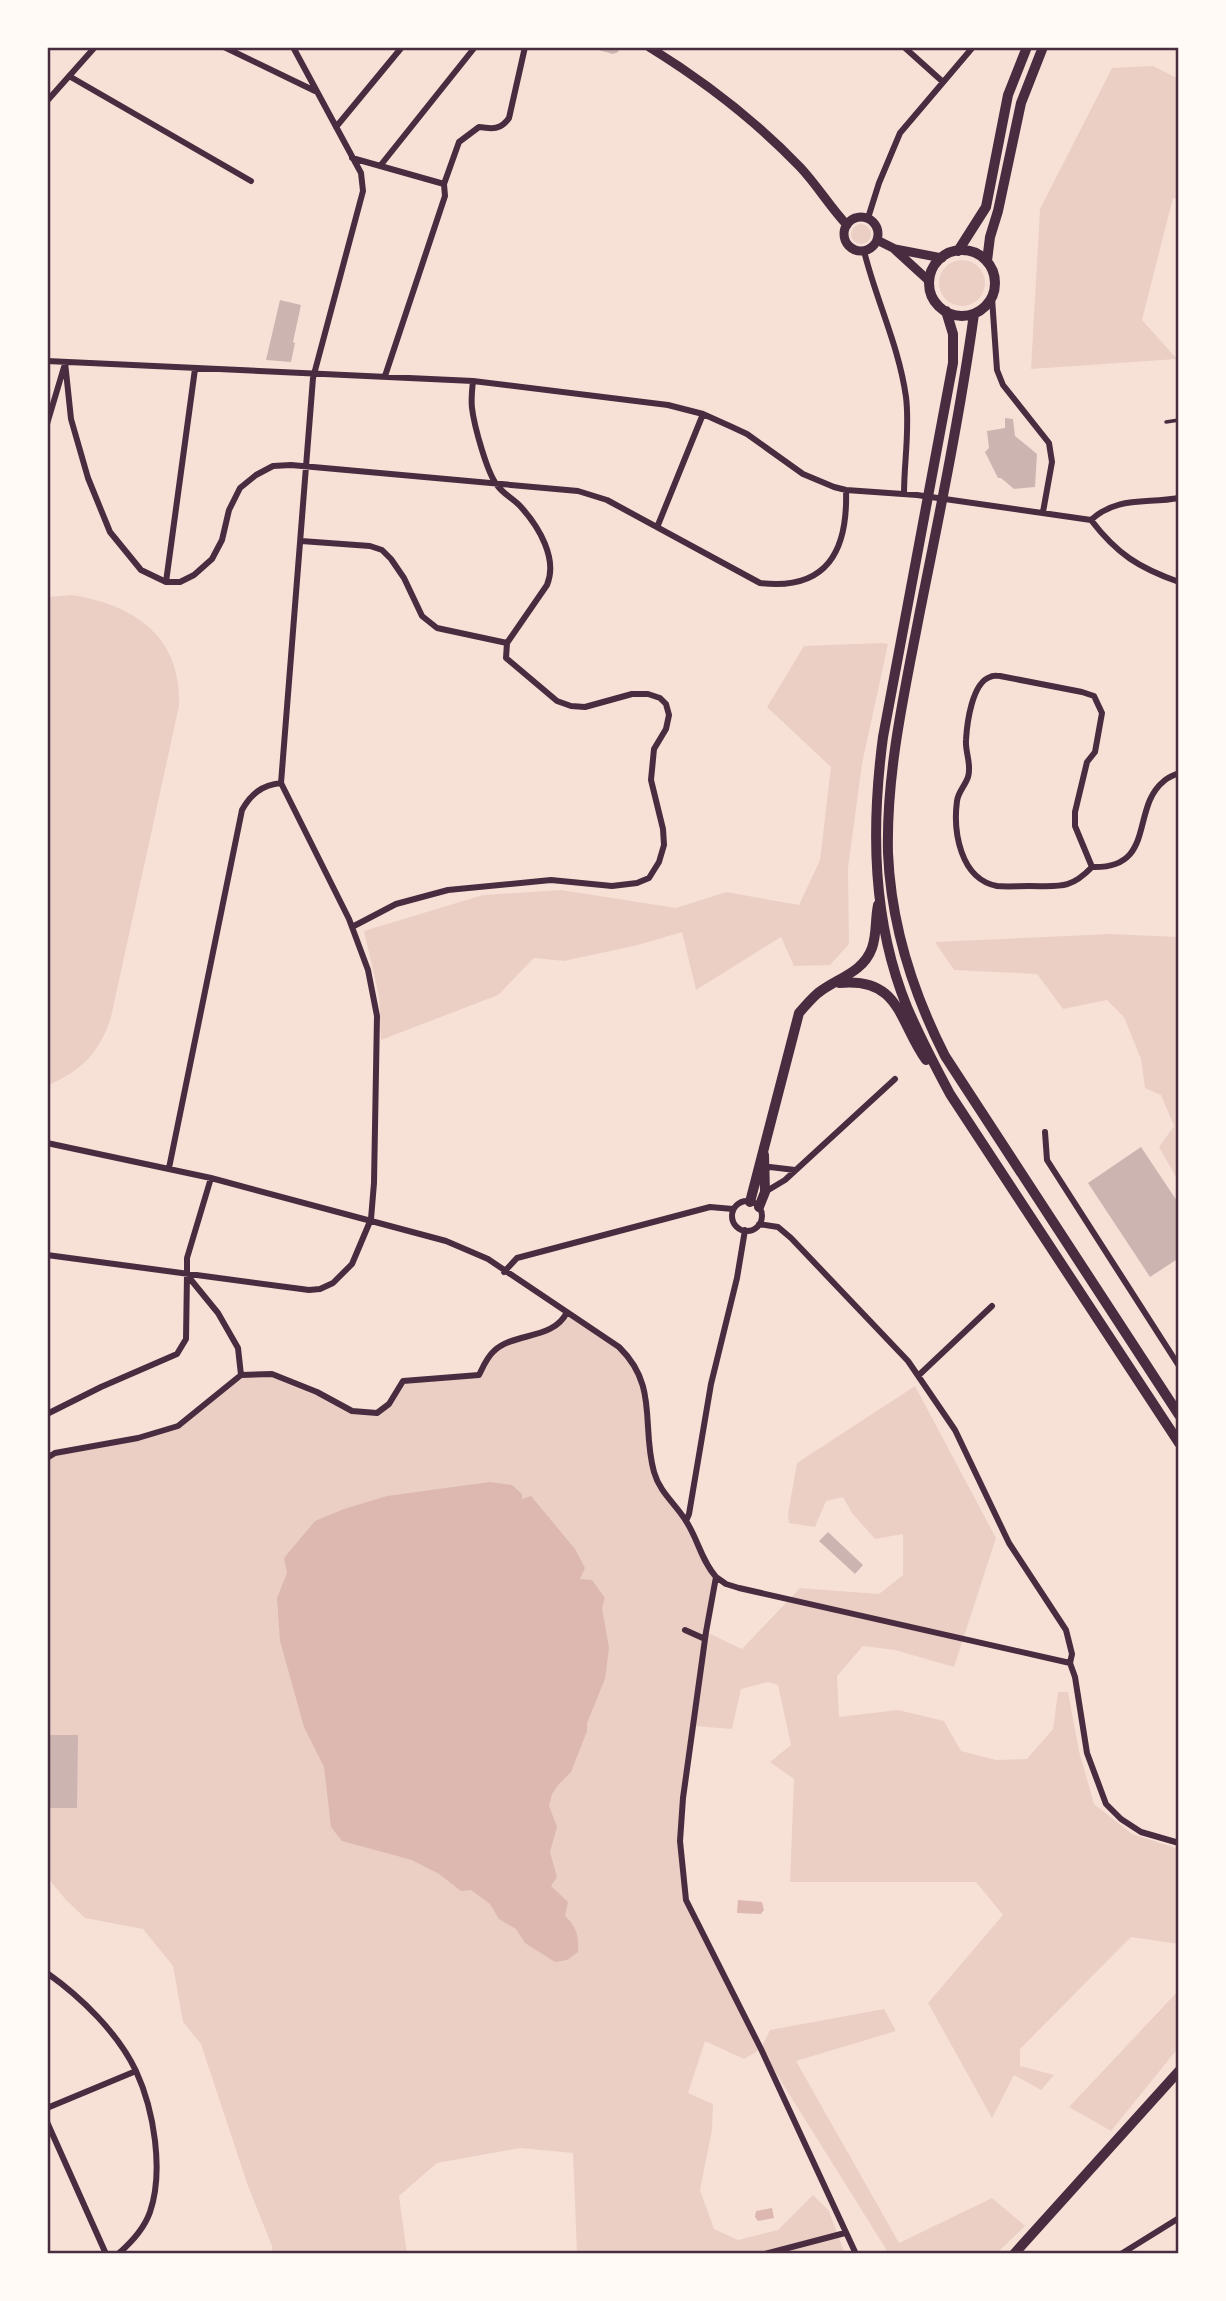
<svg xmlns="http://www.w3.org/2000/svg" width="1226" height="2301" viewBox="0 0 1226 2301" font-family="Commissioner,sans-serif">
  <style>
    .green { fill: #ebcfc5 }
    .water { fill: #dcb8b0 }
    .building { fill: #ccb4b1 }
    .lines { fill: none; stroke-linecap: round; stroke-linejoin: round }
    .service { stroke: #4a2c40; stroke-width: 3.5 }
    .minor { stroke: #4a2c40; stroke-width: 6 }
    .secondary { stroke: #4a2c40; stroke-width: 9 }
    .primary { stroke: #4a2c40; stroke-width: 10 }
    .neatline { fill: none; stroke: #4a2c40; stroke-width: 2.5 }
  </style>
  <rect width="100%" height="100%" fill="#f7e1d7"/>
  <!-- green -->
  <path class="green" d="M1153,66L1179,79V199L1173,198L1142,320L1177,359L1031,369L1040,209L1112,68Z
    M851 234a10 10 0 1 1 20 0a10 10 0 1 1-20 0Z
    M939 283a23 23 0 1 1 46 0a23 23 0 1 1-46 0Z
    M72,595C135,605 182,637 179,706L111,1017C99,1054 82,1070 47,1086V597Z
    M881,643L888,644L862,764L848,868L849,944L830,965L794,966L781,937L696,990L682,932L638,945L564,961L534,958L498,995L381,1040L379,996L364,931L483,895L561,890L676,908L726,892L799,905L820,860L831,767L767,707L804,646Z
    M1109,934L1179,937V1182L1159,1147L1174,1126L1161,1095L1145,1088L1141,1059L1124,1017L1107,1000L1063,1009L1037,974L954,970L935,942Z
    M567,1312L619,1347L642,1380L654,1472L686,1521L716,1577L706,1632L742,1649L800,1588L879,1594L903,1575V1534L875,1539L852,1513L843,1497L826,1501L815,1527L789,1523L788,1514L797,1463L915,1386L996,1538L954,1667L895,1650L863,1646L837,1676L839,1717L898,1710L944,1721L961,1751L996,1760L1027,1759L1053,1729L1058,1692H1068L1079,1751L1094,1804L1132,1834L1179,1849V1944L1131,1937L1020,2049V2066L1054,2075L1041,2090L1014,2075L992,2118L928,2003L1003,1915L976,1882H790L794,1779L770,1762L791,1745L778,1685L768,1682L741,1689L732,1729L694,1726L680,1841L686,1900L761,2048L770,2030L884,2009L896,2031L796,2061L899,2243L992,2198L1025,2226L996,2254H889L761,2049L744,2059L705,2041L688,2093L713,2104L712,2130L700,2190L714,2229L738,2240L778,2230L813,2195L829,2211L845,2254H577L573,2153L520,2148L437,2163L399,2196L407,2254H272V2246L248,2186L201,2044L183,2022L173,1966L143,1929L85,1918L66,1900L47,1877V1458L55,1453L138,1438L178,1426L241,1375L272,1374L352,1411L377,1413L389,1404L403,1381L479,1375L495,1349L554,1327Z
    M1179,1990V2047L1111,2131L1069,2107Z"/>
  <!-- water -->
  <path class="water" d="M490,1482L512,1485L522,1494V1499L531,1496L575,1549L585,1568L580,1579L592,1580L605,1598L602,1608L609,1648L605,1679L587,1723V1731L571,1772L559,1784L552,1794L549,1806L557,1827L550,1852L557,1877L551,1886L568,1902L565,1916C577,1927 579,1937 578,1952L567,1960L555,1962L525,1943L516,1929L499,1919L490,1904L471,1890L461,1891L439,1874L412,1860L342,1841L331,1827L324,1767L304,1727L280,1641L277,1598L287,1573L284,1558L315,1521L344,1509L387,1496Z
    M738,1900L762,1902L764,1910L761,1914L737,1913Z
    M772,2208L774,2218L758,2221L755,2217L756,2211Z"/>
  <!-- building -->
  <path class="building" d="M588,47H621L618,52L613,54Z
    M280,300L301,305L293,342L295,343L291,362L266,360Z
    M1005,418L1013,419L1015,436L1037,454L1035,487L1014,489L1001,478H998L985,452L989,448L987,431L1005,428Z
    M1141,1147L1179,1204V1258L1150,1277L1088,1183Z
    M828,1532L863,1565L855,1574L819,1541Z
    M47,1735H78L77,1808H47Z"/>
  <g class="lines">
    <!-- service -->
    <path class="service" d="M1166,422L1179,420"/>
    <!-- minor -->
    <path class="minor" d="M224,47L315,91
      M904,47L943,82
      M69,76L251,181
      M47,101L95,47
      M336,127L402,47
      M352,158L444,184
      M380,166L475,47
      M868,218L879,183L900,133L973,47
      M864,251C876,300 899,346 906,397C910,429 904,462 904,494
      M992,298L997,370L1003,385L1049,443L1052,462L1043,512
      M47,361L473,381L668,405L703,414L732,427L747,434L803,474L834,487L846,490L917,495L1091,520C1117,554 1139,568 1179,582
      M65,362L71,419L88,478L110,532L141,570L166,582H180L194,575L212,559L222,540L229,510L240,488L256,475L273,466L291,465L578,491L607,500L760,583C827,591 848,551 846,490
      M385,376L445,196L444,184L459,142L479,127C492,129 501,130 509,118L525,47
      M47,424L64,367
      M1091,520C1117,496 1145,504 1179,498
      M658,525L703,414
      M301,541L370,546L382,550L391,559L404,578L422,616L437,628L507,643
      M166,582L195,369
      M1092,867C1070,890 1059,886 1029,886C1019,886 1007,887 997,886C960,879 953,831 957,801C958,792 965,786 968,777C972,765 965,752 966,740C967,723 972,683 990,677C993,675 997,676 1000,676L1082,692L1094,696L1102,713L1095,752L1087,762L1075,812V826L1092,867C1157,869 1130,808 1164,781C1168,777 1174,775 1179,773
      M352,927L396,904L448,890L551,880L612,886L637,883L649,878L659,862L664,845L663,829L651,780L654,749L666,729L669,715L666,704L660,698L648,694H632L585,707L571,706L557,701L506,658L507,643L547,585C558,559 539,527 521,507C514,499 503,494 497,485C487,473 474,425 472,408C471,400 472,390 473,381
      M1045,1132L1047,1160L1179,1366
      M47,1143L211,1178L446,1241L488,1259L619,1347C659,1386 641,1425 654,1472C660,1493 675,1503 686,1521C698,1539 701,1560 716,1577L706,1632L683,1798L680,1841L686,1900L761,2049L856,2254
      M169,1168L242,810C251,794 262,785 281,783
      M763,1170L770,1167L795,1170
      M211,1178L187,1258V1275L218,1313L238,1348L241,1375
      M765,1192L785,1180L895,1079
      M732 1216a15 15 0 1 1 30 0a15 15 0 1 1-30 0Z
      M759,1224L778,1227L791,1238L908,1361L955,1430L1009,1543L1066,1630L1072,1654L1070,1663L1075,1677L1087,1753L1106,1804L1121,1819L1141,1832L1179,1843
      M47,1255L309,1290L320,1289L333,1283L352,1264L371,1219L374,1183L377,1016L368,970L349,919L281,783L313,378L363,191L361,173L293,47
      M504,1272L517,1258L710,1207L733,1209
      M241,1375L272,1374L317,1392L352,1411L377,1413L389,1404L403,1381L479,1375C483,1367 487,1357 494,1351C514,1332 554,1340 567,1312
      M919,1375L992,1306
      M47,1414L101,1387L177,1354L186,1339L187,1275
      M47,1458L55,1453L138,1438L178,1426L241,1375
      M686,1521L689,1514L711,1384L737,1278L745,1230
      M716,1577L726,1584L739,1588L1070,1663
      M685,1630L705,1639
      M47,1973C81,1997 118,2033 136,2071C154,2110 164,2171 150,2212C144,2229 132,2242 118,2254
      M47,2108L136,2071
      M47,2122L106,2254
      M765,2254L845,2233
      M1121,2254L1179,2218"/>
    <!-- secondary -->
    <path class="secondary" d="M649,47C704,81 755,120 800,167C817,185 830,207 847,225
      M844 234a17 17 0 1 1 34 0a17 17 0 1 1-34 0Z
      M877,240L893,248L928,280
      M895,249L942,258"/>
    <!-- primary -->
    <path class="primary" d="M929 283a33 33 0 1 1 66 0a33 33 0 1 1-66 0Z
      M958,251L986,207L1008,95L1027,47
      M987,261L990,237L998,211L1021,103L1043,47
      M946,311L953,334V363L883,737C871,828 872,921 907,1007C920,1037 935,1066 950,1094L1179,1443
      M974,314C960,414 940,512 920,611C905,690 886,772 888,853C891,924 913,993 945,1056L1179,1415
      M839,983C900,977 898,1020 926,1060
      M750,1202L799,1013C805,1006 811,999 818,993C837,978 863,973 872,948C877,934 875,919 878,905
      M759,1207L765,1192L764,1155
      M1014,2254L1179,2071"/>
  </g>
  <!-- border -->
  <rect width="1226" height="2301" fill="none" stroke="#fffaf5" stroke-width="98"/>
  <rect x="49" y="49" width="1128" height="2203" class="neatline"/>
</svg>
